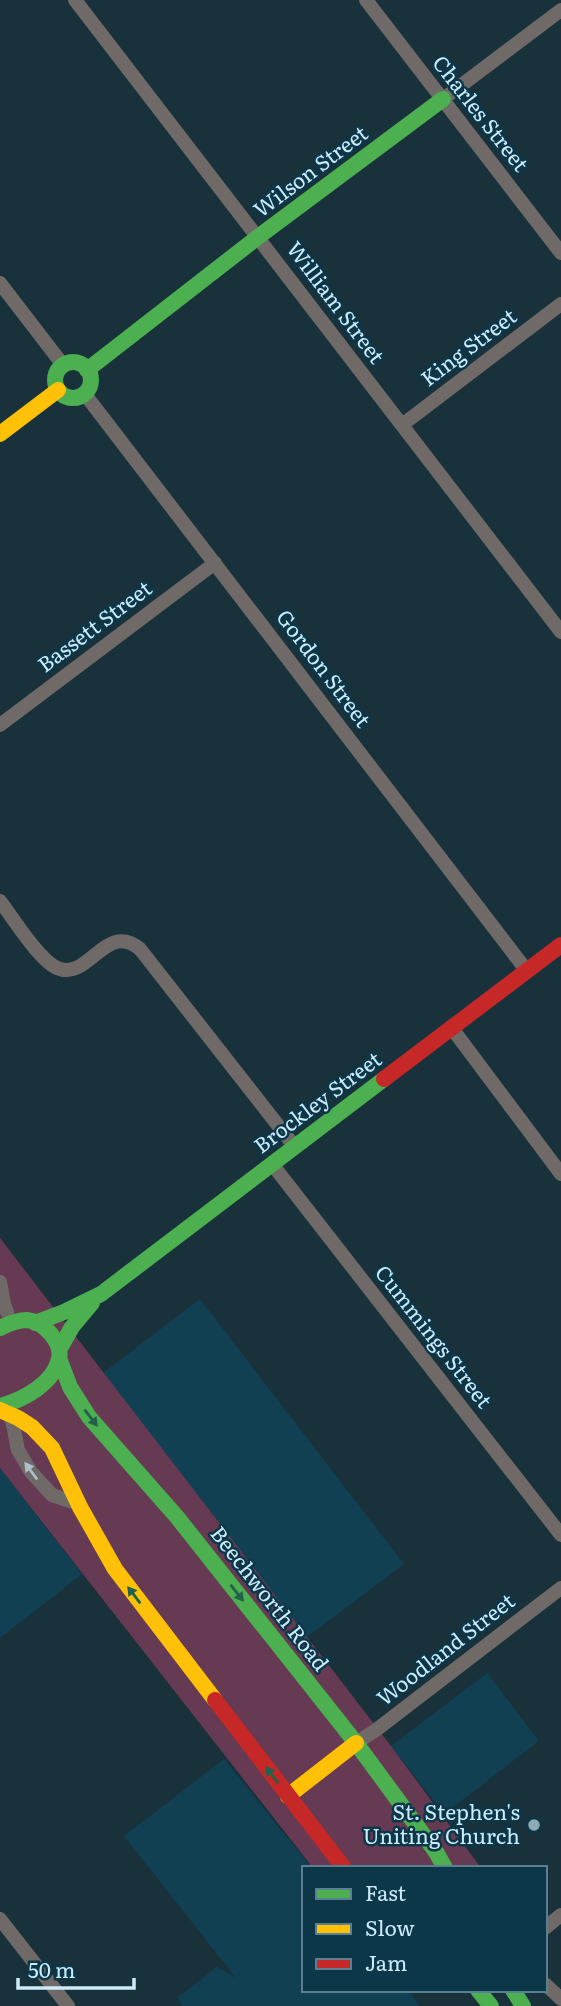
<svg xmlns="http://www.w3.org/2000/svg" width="561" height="2006" viewBox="0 0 561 2006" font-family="Literata,serif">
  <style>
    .built { fill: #114053 }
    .green { fill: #663a52 }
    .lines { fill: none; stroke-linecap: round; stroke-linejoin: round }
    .street { stroke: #6f6a67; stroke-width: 14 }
    .fast { stroke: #4caf50; stroke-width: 16 }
    .slow { stroke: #ffc107; stroke-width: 16 }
    .jam { stroke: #c62828; stroke-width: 16 }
    .oneway { fill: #22614b }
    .oneway2 { fill: #acbec7 }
    .poi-dot { fill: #8eaab7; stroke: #0b3749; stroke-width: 2.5 }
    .labels { text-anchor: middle; stroke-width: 5; stroke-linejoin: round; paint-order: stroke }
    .street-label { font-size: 21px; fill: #cdebfa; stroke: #0b3749 }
    .poi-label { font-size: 21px; fill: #cdebfa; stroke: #0b3749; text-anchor: end }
  </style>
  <rect width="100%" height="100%" fill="#19313b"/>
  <!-- built -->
  <path class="built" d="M200,1299L404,1564L307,1637L103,1373Z
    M0,1468L82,1574L0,1638Z
    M487,1673L539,1741L444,1814L391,1746Z
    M224,1759L312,1868H304V1990H408L420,2006H183L177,1998L217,1967L236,1978L124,1836Z"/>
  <!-- green -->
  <path class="green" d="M0,1238L391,1746L481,1868H313L0,1468Z"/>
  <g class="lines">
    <!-- street -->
    <path class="street" d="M75,0L561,632
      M366,0L561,253
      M443,99L561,10
      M0,283L63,365
      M84,393L527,971
      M402,425L561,304
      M0,725L215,563
      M0,901C13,918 39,960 57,968C89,982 105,920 140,949L295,1147
      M451,1027L561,1174
      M272,1164L561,1535
      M0,1282L4,1304L7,1312
      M11,1415L18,1450L31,1472L52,1495L79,1504
      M356,1743L376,1730L561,1588
      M0,1919L68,2006
      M545,1928L561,1915
      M545,1984L561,1999"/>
    <!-- fast -->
    <path class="fast" d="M55 380a18 18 0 1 1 36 0a18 18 0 1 1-36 0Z
      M87,370L258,237L443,99
      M35,1323L64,1312L101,1294L384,1079
      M0,1328C8,1324 17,1320 27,1320C43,1321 63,1342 59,1359C53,1384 23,1400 0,1406
      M59,1350L72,1327L92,1303
      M59,1358L70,1387L89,1417L177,1517L356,1743L436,1852L445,1868
      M478,1990L491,2006
      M513,1990L523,2006"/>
    <!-- slow -->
    <path class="slow" d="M0,434L58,390
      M0,1410L18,1418L32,1427L52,1448L80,1507L115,1569L215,1700
      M288,1796L356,1743"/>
    <!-- jam -->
    <path class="jam" d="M384,1079L561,945
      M215,1700L344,1868"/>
  </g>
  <!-- one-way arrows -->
  <defs><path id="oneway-solid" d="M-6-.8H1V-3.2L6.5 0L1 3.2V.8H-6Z" transform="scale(1.75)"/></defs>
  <g class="oneway">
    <use href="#oneway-solid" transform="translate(91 1418) rotate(52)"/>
    <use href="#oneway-solid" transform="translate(237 1593) rotate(52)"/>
    <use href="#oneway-solid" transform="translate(134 1595) rotate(-127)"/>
    <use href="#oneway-solid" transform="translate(272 1775) rotate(-127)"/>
  </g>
  <use class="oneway2" href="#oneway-solid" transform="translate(31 1471) rotate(-126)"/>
  <!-- markers -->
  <circle class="poi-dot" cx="534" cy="1825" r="7"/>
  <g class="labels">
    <!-- street labels -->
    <g class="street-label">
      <text transform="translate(480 114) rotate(52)" y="7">Charles Street</text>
      <text transform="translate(311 172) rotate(-37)" y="7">Wilson Street</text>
      <text transform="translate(335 303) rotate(53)" y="7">William Street</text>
      <text transform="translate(469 348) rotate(-37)" y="7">King Street</text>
      <text transform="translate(95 627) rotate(-37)" y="7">Bassett Street</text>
      <text transform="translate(323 669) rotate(53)" y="7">Gordon Street</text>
      <text transform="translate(318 1103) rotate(-37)" y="7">Brockley Street</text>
      <text transform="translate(433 1337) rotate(52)" y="7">Cummings Street</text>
      <text transform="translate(269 1599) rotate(52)" y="7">Beechworth Road</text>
      <text transform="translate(446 1650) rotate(-38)" y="7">Woodland Street</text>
    </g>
    <!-- poi labels -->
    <g class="poi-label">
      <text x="520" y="1820">St. Stephen's<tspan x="520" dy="24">Uniting Church</tspan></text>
    </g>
  </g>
  <!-- legend -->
  <rect x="302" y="1866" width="245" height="126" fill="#0b3749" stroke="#597f90" stroke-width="2"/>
  <rect x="316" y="1889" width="35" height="10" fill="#4caf50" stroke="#597f90" stroke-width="2"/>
  <text x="365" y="1901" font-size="21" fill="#cdebfa">Fast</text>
  <rect x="316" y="1924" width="35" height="10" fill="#ffc107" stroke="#597f90" stroke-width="2"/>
  <text x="365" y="1936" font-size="21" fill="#cdebfa">Slow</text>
  <rect x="316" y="1959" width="35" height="10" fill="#c62828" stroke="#597f90" stroke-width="2"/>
  <text x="365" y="1971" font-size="21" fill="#cdebfa">Jam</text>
  <!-- scale -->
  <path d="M18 1978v10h116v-10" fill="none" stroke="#cdebfa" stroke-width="3.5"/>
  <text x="28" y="1978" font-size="21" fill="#cdebfa" stroke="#0b3749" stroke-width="5" paint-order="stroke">50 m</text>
</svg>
